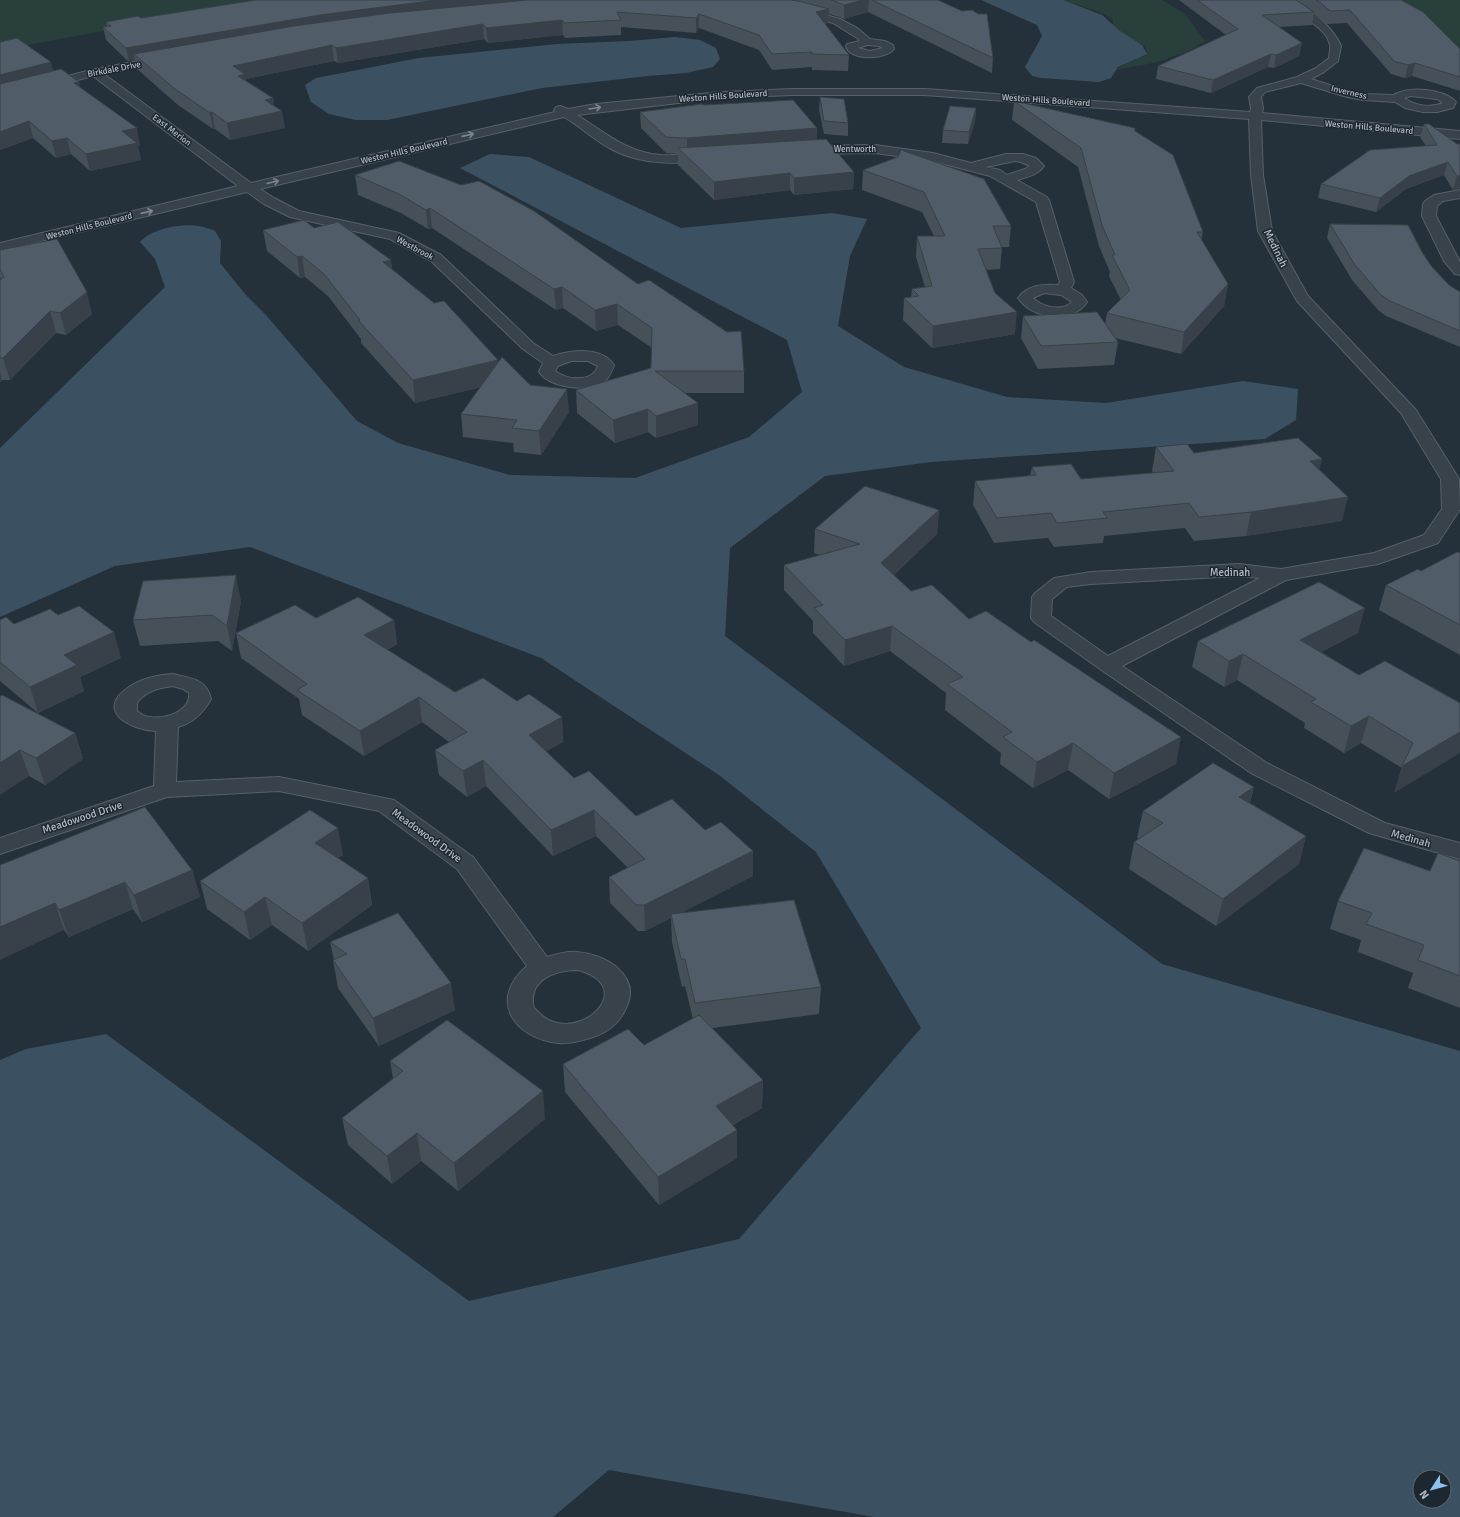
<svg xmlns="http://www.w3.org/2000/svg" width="1460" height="1517" viewBox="0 0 1460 1517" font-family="Signika,sans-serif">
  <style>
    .green { fill: #293f3c }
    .water { fill: #3b5162; fill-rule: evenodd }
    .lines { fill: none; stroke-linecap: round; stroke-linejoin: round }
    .street-casing { stroke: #566068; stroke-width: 2 }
    .street { fill: #38424a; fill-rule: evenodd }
    .wall { fill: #455059 }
    .shaded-wall { fill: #384149 }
    .building { fill: #505d68; stroke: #384149 }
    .oneway { stroke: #7c868e }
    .labels { text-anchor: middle; stroke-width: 3; stroke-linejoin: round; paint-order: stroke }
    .far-street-label { font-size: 9px; fill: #b3bdc6; stroke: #1d272f }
    .street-label { font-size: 11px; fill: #b3bdc6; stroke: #1d272f }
  </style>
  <rect width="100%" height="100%" fill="#24313a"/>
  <!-- green -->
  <path class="green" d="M0,0H306L147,23L0,50Z
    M1062,0H1162L1185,14L1205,41L1189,51L1154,63L1115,70L1147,52L1144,45L1113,32V19L1100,12Z
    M1397,0H1460V59Z"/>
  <!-- water -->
  <path class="water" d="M981,0H1063L1102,15L1120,31L1142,45L1147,54L1118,67L1111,78L1099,82L1041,78L1032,76L1025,67L1042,36L1037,25Z
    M675,37L700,40L716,48L720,59L713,67L686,73L648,76L542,88L387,120H356L329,114L311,102L305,85L316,78L419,58L557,44L629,41Z
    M490,154L529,157L681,228L832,213L867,219L850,256L838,326L904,367L1007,397L1106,403L1243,381L1298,389L1296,420L1265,439L931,462L825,476L730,548L725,636L1162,964L1460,1051V1517H874L609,1470L553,1517H0V1060L26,1049L106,1034L469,1301L739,1239L921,1028L816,852L719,775L541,658L250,547L115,566L0,617V448L165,287L155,259L140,242C152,228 186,222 203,227C208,228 212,230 215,231L221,241L220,263L245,294L265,314L357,421L398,443L510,475L635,478L749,437L802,392L787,340L460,168ZM1420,1477H1444V1501H1420Z"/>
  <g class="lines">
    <!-- street casing -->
    <g class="street-casing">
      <path id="street" d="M1280,0C1284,0 1289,0 1293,0C1309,6 1335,30 1341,46L1338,61L1324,72L1311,79L1349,91L1363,94L1394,95L1395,94C1400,92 1405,90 1411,90C1423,88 1448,92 1456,102L1453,108L1437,112H1423L1405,108L1395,102L1363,100L1347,97L1301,83L1265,92L1261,97L1263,108L1262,113L1460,131V139L1261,120L1263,175L1272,231L1308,296L1416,410L1459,479L1460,509L1438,543L1378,564L1286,580L1122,666L1267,763L1385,823L1460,843V859L1369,833L1251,773L1100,669L1034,622L1031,618L1032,597L1035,593L1054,578L1091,572L1239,564L1281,569L1374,553L1424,535L1442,509L1441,479L1401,413L1297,301L1258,231L1251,175L1249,119L925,95H792L721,98L577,115C606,133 626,152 661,155C678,156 699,152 713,155L715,158L713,161L709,162C677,164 642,165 613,150C595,141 581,127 564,117L260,189L274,198L299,211L399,233L441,255L533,343L553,356C572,350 601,346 614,365C612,371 610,376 605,381C589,393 550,388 539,372L543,363L523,349L431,261L390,239L290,217L264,204L247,192L0,251V243L238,186L93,76L0,100V93L95,69L166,56L170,57L172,59L170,61L104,74L251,183L555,112L554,110L556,107L560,106L568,109L596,104L721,92L792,89H925L1250,112L1251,108L1249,97L1257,88L1297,77L1316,68L1329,58C1329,54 1331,49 1330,45C1326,24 1291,14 1280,0ZM1411,96L1437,99L1443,103C1431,108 1415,106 1404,98ZM571,361H588L598,366C592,383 567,380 555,371L558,366ZM1239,576L1260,578L1108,656L1051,616L1052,599L1067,587L1091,584Z
        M800,8L840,19L857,28L870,39L885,41L893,45L894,49C886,60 849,61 846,46L847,44L860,41L857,38L833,23L796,13L795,11ZM867,45L879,46L883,48L870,51L858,48Z
        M875,145L933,153L971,163L1006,154H1023L1036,158L1044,166C1038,175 1027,177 1017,180L1047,197L1049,200L1074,282L1071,288L1082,295L1087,302C1072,325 1032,319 1018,298C1027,285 1043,284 1058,285L1060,282L1036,202L990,176L933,161L875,153L805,154L801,153L799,150L801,147L805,146ZM1015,161L1021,162L1030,166L1025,169L1007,175L1000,170L986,167ZM1044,293L1061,295L1072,302C1062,312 1042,307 1033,298Z
        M1460,190V198L1443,201L1437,206L1436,216L1460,262V275L1455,274L1444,261L1422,216L1423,204L1425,201L1434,195Z
        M173,674C190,678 207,679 211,699C203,713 193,723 178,727L176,782L279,777L394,800L473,857L547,957C557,954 567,951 577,952C605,954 642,975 626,1008C619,1024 607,1033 590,1038C580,1041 569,1044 558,1043C513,1038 488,999 527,966L457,869L379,811L279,791L167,797L0,854V838L154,786L156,731C130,730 94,710 129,687C142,678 158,675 173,674ZM173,686L183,689L189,693C192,715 151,725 137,711V703C145,691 159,688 173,686ZM578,970C634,985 590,1034 554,1022C546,1020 540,1014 534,1008C527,980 555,970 578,970Z"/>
    </g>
    <!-- street -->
    <use href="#street" class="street"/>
  </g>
  <!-- wall -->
  <path class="wall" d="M256,0H938L993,58L992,73L868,12L844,19L836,16L829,14L828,23L825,24L849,55L848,71L812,70V67L772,70L759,50L699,28L696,33L621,27V35L565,38L563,35L488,43L484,39L338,63L334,61L246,79V81L273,98L274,106L285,128L230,140L215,129H213L178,105L137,69L135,60L129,62L106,40L103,27L107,26L106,22L141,18Z
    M1179,0H1401L1460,49V91L1412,76L1405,78L1391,74L1347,23L1327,24L1319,16L1314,13L1312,25L1279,27L1302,43L1299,56L1274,68L1268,67L1211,93L1156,79L1158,66L1226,35Z
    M53,71L80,88L140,145L138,146L141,160L90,171L71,154L56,158L33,138L0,150Z
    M820,97L848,123V136L824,134L819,110Z
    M1014,101L1135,131L1203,232L1201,240L1228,284L1224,306L1181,354L1115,338L1118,342L1114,365L1038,369L1021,338L1023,316L1105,324L1107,313L1121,300L1109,276L1110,272L1099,246L1078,167L1012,120Z
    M704,105L817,128V139L854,172L853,189L794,195L790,190L714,200L678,165V154L666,153L641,128L640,112Z
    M976,108L975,121L968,144L942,143L943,130Z
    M1424,124L1457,144L1460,189L1453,190L1444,175L1406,189L1376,212L1318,198L1321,184L1426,146L1420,137Z
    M898,157L1011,226L1009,247H1002V248L1000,269L986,270L995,293L1015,334L932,348L903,320L904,298L911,297L912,289L925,287L916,257L917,236H934L922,212L862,190L863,170Z
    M399,161L744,371V393H685L698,425L656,438L648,432L615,443L577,413L576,390L651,368L652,348L618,325L596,331L563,308L556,310L432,228L428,229L401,213L358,195L355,175Z
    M1330,224L1422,252L1432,267L1449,285L1460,292V347L1386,316L1378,310L1352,280L1327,238Z
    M314,228L391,260L392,269L498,360V363L569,412L541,455L514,452L513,443L463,437L461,414L480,387L415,403L361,343V339L328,296L305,277L300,278L267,251L263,230Z
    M0,250L92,314L66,335L56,333L10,380H2L0,382V280L1,279L0,278Z
    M1156,447L1194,453L1322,459L1319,469L1342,521L1246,536L1194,541L1185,528L1104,536L1103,543L1054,547L1048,538L994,543L973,505L975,481L1030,476L1032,467L1081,479L1154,473L1152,471Z
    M939,510L937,534L894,575L911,591L969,619L1176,764L1109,799L1068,770L1033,788L1000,764L1001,753L945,710L946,693L890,651L844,666L813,633V621L784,590V565L820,555L814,553L815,529Z
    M1460,553V655L1379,610L1386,585L1421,571Z
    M241,601L232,651L218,641L140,646L133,620Z
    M58,615L121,658L80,677L84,691L38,713L0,681V620L14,624Z
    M316,618L394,620L397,644L387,650L455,692L517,701L562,717L563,742L546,751L574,778L636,816L705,830L753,851V876L680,913L821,987L819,1014L712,1028L763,1080L762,1108L733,1125L737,1158L659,1205L565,1092L563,1064L644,1045L693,1019L685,986L682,987L672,942L671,918L645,931H638L610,903L609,877L628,868L596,836L553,856L486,786L467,797L439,775L435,750L449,742L422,722L364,756L302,715L299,699L241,658L236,633Z
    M1358,633L1321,652L1359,675L1460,703L1394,793L1402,768L1361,743L1344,753L1304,728L1305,723L1237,680L1224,687L1192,667L1198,641Z
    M0,696L75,733L83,759L45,785L29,776Z
    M1254,787L1250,803L1306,836L1299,864L1216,926L1129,869L1134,842L1139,839L1137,838L1143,811Z
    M343,855L338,858L368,878L372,905L308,951L272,925L250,940L207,909L200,881Z
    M1460,861V1008L1408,988L1413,973L1358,952L1361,940L1330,929L1338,901Z
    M0,865L192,870L200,897L142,922L133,909L69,937L64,930Z
    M330,942L455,1010L379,1046L338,988L333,960H334Z
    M390,1061L545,1119L458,1191L421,1161L392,1184L348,1145L342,1118L393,1079Z"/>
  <!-- shaded-wall -->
  <path class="shaded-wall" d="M437,0H525V6L134,54L135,60L129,62L126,48L320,15Z
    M863,0H869L868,12L844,19V5Z
    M829,9L828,23L816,27V12Z
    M699,14V28L696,33V18Z
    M562,20L563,35L488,43L486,28Z
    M483,24L484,39L338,63L336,48Z
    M1302,43L1299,56L1274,68L1276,55Z
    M332,45L334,61L246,79L248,90L233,66Z
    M1271,54L1268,67L1211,93L1213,80Z
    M51,62L55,78L0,91V75Z
    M1415,63L1412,76L1405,78L1408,65Z
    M79,82L83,98L74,83Z
    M273,98L275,113L282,111L285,128L230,140L227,123L265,100Z
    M976,108L975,121L968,144L969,132Z
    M212,112L215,129H213L210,113Z
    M29,121L33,138L0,150V132Z
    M137,128L140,145L138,146L141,160L90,171L86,154L122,131Z
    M817,128V144L687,154V138Z
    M67,138L71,154L56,158L52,141Z
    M1448,162L1444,175L1406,189L1376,212L1380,198L1409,176Z
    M854,172L853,189L794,195V178Z
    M790,173V190L714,200V182Z
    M1457,176H1460V189L1453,190Z
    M430,208L432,228L428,229L426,210Z
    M302,256L305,277L300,278L297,257Z
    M391,260L393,282L383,262Z
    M1228,284L1224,306L1181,354L1184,332Z
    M562,287L563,308L556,310L554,289Z
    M87,292L92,314L66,335L60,313Z
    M617,304L618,325L596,331L595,310Z
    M50,311L56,333L10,380L3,358Z
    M1017,312L1015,334L932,348L933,326Z
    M498,360L500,383L415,403L413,380Z
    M0,371L2,380L0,382Z
    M567,389L569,412L541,455L539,431Z
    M698,403V425L656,438V416Z
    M648,409V432L615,443L613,420Z
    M1322,459L1316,483L1310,461Z
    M1348,497L1342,521L1246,536L1251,512Z
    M939,510L937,534L880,588L881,563Z
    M236,575L241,601L232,651L227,626Z
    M1365,608L1358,633L1294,666L1300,640Z
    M394,620L397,644L368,660L364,635Z
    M892,626L890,651L844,666L845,640Z
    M114,632L121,658L80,677L84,691L38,713L30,687L64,655Z
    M1243,654L1237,680L1224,687L1229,661Z
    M419,697L422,722L364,756L360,731Z
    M1369,716L1361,743L1344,753L1351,726Z
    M562,717L563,742L531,760L529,735Z
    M1460,732V753L1394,793L1402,766Z
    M75,733L83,759L45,785L36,758Z
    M1181,737L1176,764L1109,799L1114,773Z
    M1073,743L1068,770L1033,788L1037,762Z
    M20,750L29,776L0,795V763Z
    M483,760L486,786L467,797L463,771Z
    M1254,787L1247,814L1239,797Z
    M594,810L596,836L553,856L551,830Z
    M338,828L343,855L320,870L315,843Z
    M1306,836L1299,864L1216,926L1223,899Z
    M753,851V876L672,918L671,914V918L645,931L644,905Z
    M192,870L200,897L142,922L134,895Z
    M368,878L372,905L308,951L302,923Z
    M125,882L133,909L69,937L59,910Z
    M265,897L272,925L250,940L244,912Z
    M55,903L64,930L0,960V927Z
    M451,983L455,1010L379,1046L373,1018Z
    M763,1080L762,1108L716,1134V1106Z
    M543,1091L545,1119L458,1191L454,1163Z
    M737,1130V1158L659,1205L658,1177Z
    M417,1133L421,1161L392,1184L387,1156Z"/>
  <!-- building -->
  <path class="building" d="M256,0H437L320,15L126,48L103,27L111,26L106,22L138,16L141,18Z
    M528,0H791L798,1L829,9L816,12L849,55L812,54V52L772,54L759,35L699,14L696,18L617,12L621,20L564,23L562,20L486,28L483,24L336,48L332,45L233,66L245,74L238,76L273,98L265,100L282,111L227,123L212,112L210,113L175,89L134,54L294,26L390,13Z
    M831,0H863L844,5L837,2Z
    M872,0H938L962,11L972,10L978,14H987L993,58Z
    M1197,0H1296L1314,12L1262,15L1302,43L1276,55L1271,54L1213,80L1158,66L1238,29Z
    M1316,0H1401L1423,12L1460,49V77L1415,63L1408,65L1394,61L1350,10L1330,11L1321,3Z
    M17,38L51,62L0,75V42Z
    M61,69L79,82L74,83L137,128L122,131L137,143L86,154L67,138L52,141L29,121L0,132V84Z
    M820,97L844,99L848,123L824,121Z
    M793,100L817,128L687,138L666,137L640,112L702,104L704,105Z
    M1014,101L1135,128V131L1173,155L1203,232H1197L1228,284L1184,332L1107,313L1130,290L1112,255H1115L1102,225L1081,148Z
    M950,106L976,108L969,132L943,130Z
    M1424,124H1429L1457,144H1460V176H1457L1448,162L1409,176L1380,198L1321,184L1370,150L1437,145Z
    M826,139L854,172L794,178L790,173L714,182L678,148Z
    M901,150L984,179L1011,226H993L1002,248L978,249L995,293L1017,312L933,326L904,298L919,296L912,289L932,286L917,236H945L924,192L863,170L898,157Z
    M399,161L461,185L479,181L534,211L638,284L649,280L727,332L741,331L744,371H655L698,403L656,416L648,409L613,420L576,390L651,368L652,328L617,304L595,310L562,287L554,289L430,208L426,210L399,194L355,175Z
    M304,220L314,228L338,222L391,260L383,262L434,303L444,301L498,360L413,380L358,320H360L324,274L302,256L297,257L263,230Z
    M1330,224L1408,225L1422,252L1432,267L1449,285L1460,292V331L1390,301L1381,295L1355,265Z
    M57,239L87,292L60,313L50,311L3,358H0V280L4,277L0,269V250Z
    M1097,312L1118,342L1041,346L1023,316Z
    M502,357L530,385L567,389L539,431L512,428L517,420L461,414Z
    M1298,438L1322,459L1310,461L1348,497L1251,512L1199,517L1189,503L1103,512L1107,518L1057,523L1051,513L997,518L975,481L1036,475L1032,467L1071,464L1081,479L1174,471L1156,447L1187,444L1194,453Z
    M865,486L939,510L881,563L911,591L932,585L969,619L986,611L1031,642L1034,640L1181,737L1114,773L1073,743L1037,762L1003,737L1012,732L947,684L963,677L892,626L845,640L814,608L823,605L784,565L860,544L815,529Z
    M1457,552L1460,553V625L1386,585L1418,569L1421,571Z
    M236,575L227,626L212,615L133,620L143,581Z
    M1319,582L1365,608L1300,640L1359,675L1385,661L1460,703V732L1402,766L1413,743L1369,716L1351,726L1311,702L1316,699L1243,654L1229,661L1198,641Z
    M358,597L394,620L364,635L455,692L483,678L517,701L529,694L562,717L529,735L574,778L589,771L636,816L672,799L705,830L721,822L753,851L644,905H636L609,877L645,859L594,810L551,830L483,760L463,771L435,750L467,732L419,697L360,731L297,690L307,684L236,633L295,605L316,618Z
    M79,606L114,632L64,655L77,665L30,687L0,662V620L6,617L14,624L50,609L58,615Z
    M2,695L75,733L36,758L20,750L0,763V696Z
    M1213,763L1254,787L1239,797L1306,836L1223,899L1134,842L1163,823L1143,811Z
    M145,807L192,870L134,895L125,882L59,910L55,903L0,927V865Z
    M310,810L338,828L315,843L368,878L302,923L265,897L244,912L200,881Z
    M1364,848L1430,871L1438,853L1460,861V976L1418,960L1424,945L1366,924L1372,913L1338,901Z
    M794,900L821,987L695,1003L685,959H681L671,914Z
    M398,913L451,983L373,1018L333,960L347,954L330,942Z
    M699,1015L763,1080L716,1106L737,1130L658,1177L563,1064L628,1029L644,1045Z
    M447,1020L543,1091L454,1163L417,1133L387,1156L342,1118L403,1071L390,1061Z"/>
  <!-- one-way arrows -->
  <defs><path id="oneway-shaft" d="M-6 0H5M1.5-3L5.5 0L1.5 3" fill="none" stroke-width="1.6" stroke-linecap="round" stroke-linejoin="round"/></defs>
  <g class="oneway">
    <use href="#oneway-shaft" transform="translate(595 108) rotate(-9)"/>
    <use href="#oneway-shaft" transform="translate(468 135) rotate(-13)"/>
    <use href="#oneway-shaft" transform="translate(273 182) rotate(-14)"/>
    <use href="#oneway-shaft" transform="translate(147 212) rotate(-13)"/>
  </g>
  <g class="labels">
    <!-- far-street labels -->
    <g class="far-street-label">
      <text transform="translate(114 69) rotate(-11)" y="3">Birkdale Drive</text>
      <text transform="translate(1349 92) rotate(13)" y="3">Inverness</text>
      <text transform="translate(723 96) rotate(-4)" y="3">Weston Hills Boulevard</text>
      <text transform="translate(1046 100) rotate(4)" y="3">Weston Hills Boulevard</text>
      <text transform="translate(1369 127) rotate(5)" y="3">Weston Hills Boulevard</text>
      <text transform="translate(172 130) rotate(37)" y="3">East Merion</text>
      <text x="855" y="152">Wentworth</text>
      <text transform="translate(404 151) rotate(-13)" y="3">Weston Hills Boulevard</text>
      <text transform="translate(89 226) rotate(-14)" y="3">Weston Hills Boulevard</text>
      <text transform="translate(415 248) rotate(28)" y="3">Westbrook</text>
    </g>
    <!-- street labels -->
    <g class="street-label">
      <text transform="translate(1276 248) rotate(64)" y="4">Medinah</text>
      <text x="1230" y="576">Medinah</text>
      <text transform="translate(82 817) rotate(-18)" y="4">Meadowood Drive</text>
      <text transform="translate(427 835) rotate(36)" y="4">Meadowood Drive</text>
      <text transform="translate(1411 838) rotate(16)" y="4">Medinah</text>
    </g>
  </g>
  <!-- north arrow -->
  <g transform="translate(1432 1489) rotate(234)"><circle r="19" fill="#1d272f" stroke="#59636b"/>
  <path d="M0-3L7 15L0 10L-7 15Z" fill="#8fc2ef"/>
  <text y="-6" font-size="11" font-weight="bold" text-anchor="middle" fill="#b3bdc6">N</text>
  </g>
</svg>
